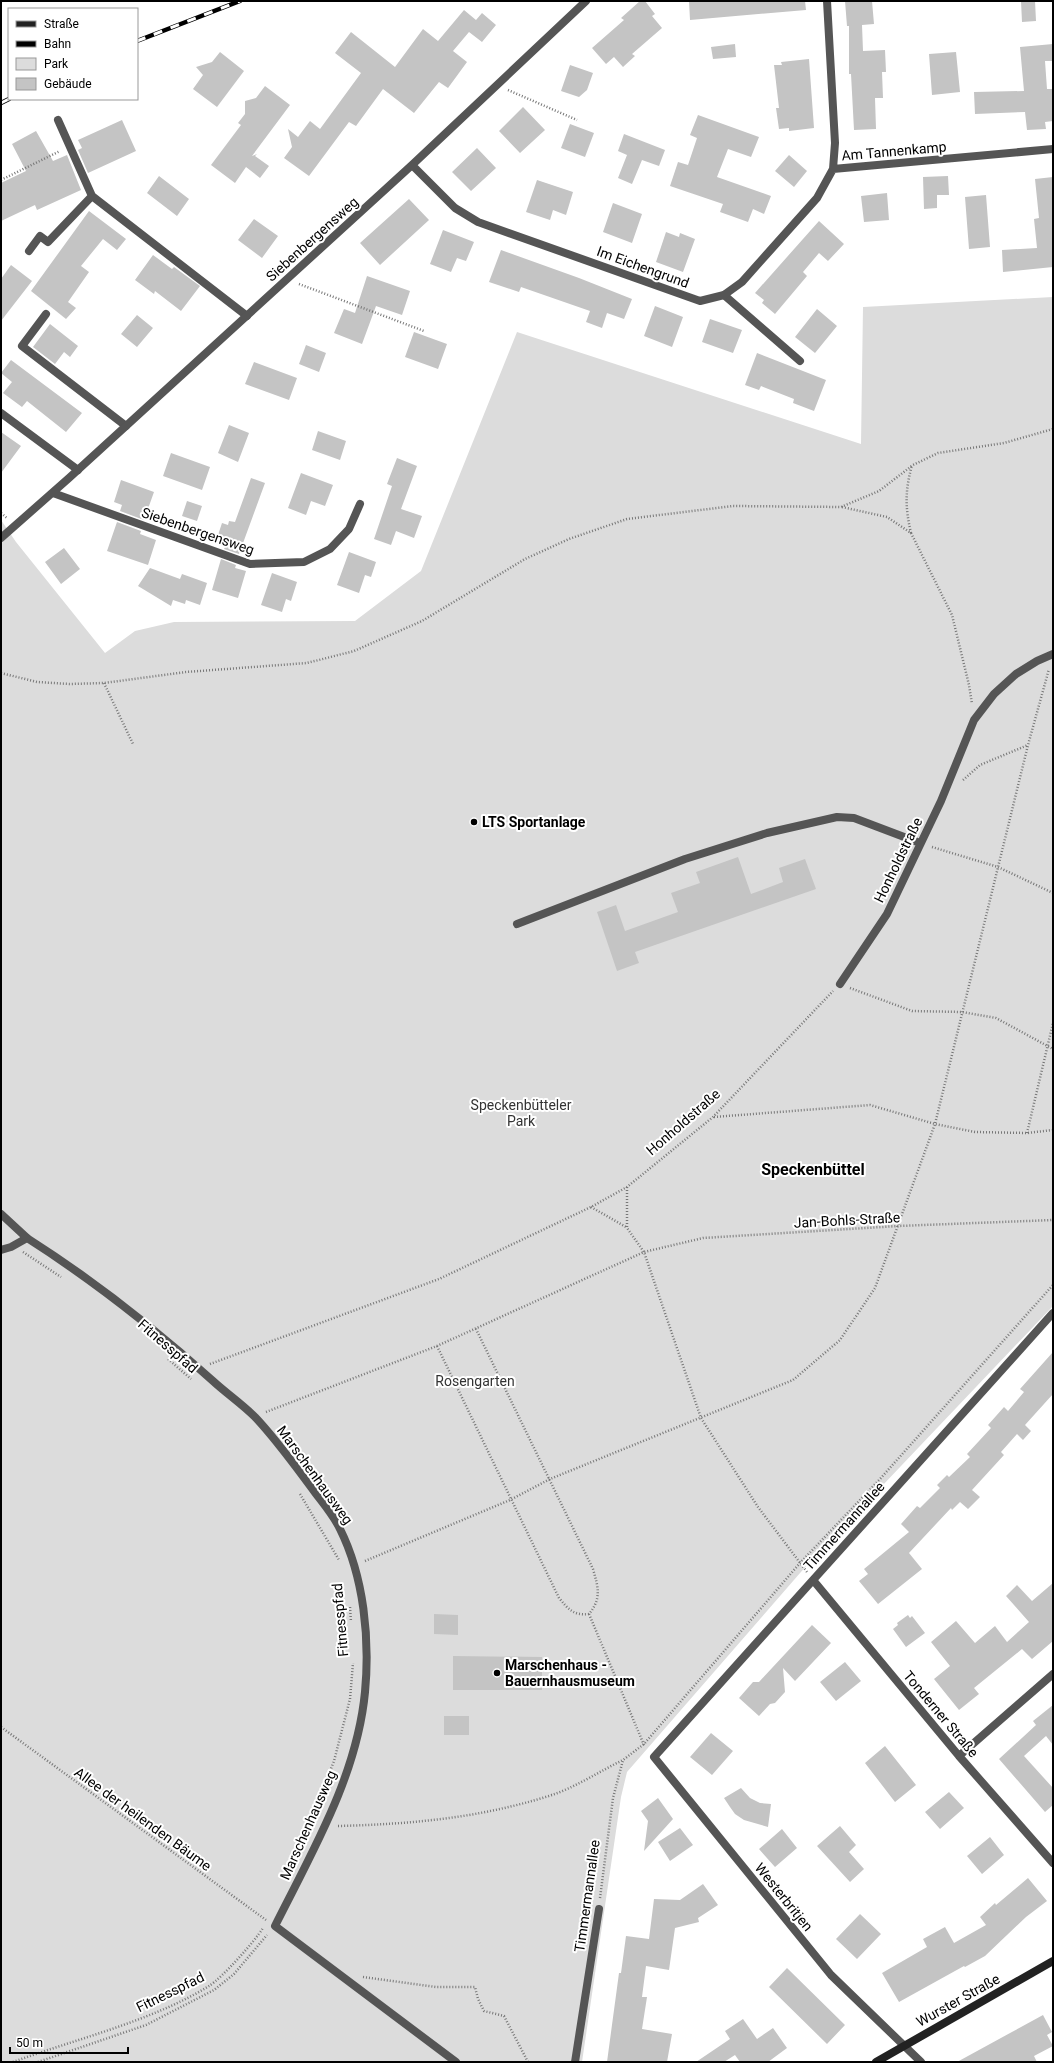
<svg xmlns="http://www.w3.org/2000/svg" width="1054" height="2063" viewBox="0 0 1054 2063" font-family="Roboto,sans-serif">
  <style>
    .green { fill: #dcdcdc }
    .building { fill: #c4c4c4 }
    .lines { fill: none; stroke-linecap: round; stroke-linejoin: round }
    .path { stroke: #777; stroke-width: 2.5; stroke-dasharray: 1 2; stroke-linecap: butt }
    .lane { stroke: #555; stroke-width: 8 }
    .street { stroke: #555; stroke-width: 8 }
    .secondary { stroke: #222; stroke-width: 8 }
    .rail-casing { stroke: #000; stroke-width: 4.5 }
    .rail { stroke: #fff; stroke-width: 3; stroke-dasharray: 9; stroke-linecap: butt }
    .poi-dot { fill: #000; stroke: #fff; stroke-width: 1.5 }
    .labels { text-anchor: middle; stroke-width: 4; stroke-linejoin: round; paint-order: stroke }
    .street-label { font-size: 14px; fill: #000; stroke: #fff }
    .poi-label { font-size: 14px; font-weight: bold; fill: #000; stroke: #fff; text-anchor: start }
    .park-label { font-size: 14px; fill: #333; stroke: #fff }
    .quarter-label { font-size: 16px; font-weight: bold; fill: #000; stroke: #fff }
  </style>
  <rect width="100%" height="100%" fill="#fff"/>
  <!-- green -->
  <path class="green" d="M1053,297V1306L807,1565L627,1772L621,1797L582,2062H1V520L16,542L105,653L135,631L174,622L355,621L421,571L517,332L861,444L863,307Z"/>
  <!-- building -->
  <path class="building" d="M640,1H645L655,14L652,16L662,28L632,54L635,56L623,67L614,57L606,64L592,48L624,20L621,18Z
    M689,1H805L806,10L690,20Z
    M845,1H872L874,24L862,25L863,51L885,50L886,72H882L883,98H875L876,129L854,130L851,74H849V26H847Z
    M1021,1H1035L1036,21L1022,22Z
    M464,10L476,20L482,13L496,25L482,42L469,32L453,51L467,62L448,88L439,82L414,113L383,89L356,126L349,122L309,176L284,158L292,147L288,129L298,137L310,121L320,129L361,73L335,53L351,32L395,67L423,29L438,41Z
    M735,44L736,57L713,59L711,47Z
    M1053,44V61H1045L1047,89H1053V121L1045,122L1046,129L1027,130L1025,112L975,114L974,92L1024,91L1020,47Z
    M220,52L244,71L217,107L193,89L203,75L196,67L212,62Z
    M956,52L960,92L932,95L929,54Z
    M809,59L814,128L789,131V128L779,129L776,108H779L774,65H782L781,62Z
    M570,65L593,73L587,90L579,97L561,91Z
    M265,86L290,105L252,156L257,154L255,156L269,166L260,178L246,167L235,183L211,165L241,125L238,123L245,114V101L256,98Z
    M523,107L545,130L520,153L499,131Z
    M698,115L759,137L751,157L728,149L717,177L771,196L764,214L753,209L748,222L720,212L723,204L670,186L678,162L688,165L697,138L690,135Z
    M122,120L136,151L88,173L78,150L82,148L78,140Z
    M570,124L594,133L585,157L561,148Z
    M36,131L53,161L67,155L81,190L37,210L35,205L1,221V183L26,171L12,144Z
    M624,134L665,150L659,166L642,160L632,184L618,178L627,155L618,151Z
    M477,148L496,168L471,191L452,172Z
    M789,155L807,171L794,187L775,171Z
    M159,176L189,199L177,216L147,193Z
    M948,176L949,195H937V208L924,209L923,177Z
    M1053,177V267L1003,272L1002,250L1037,248L1034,219L1039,218L1035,179Z
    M537,180L573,192L566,215L553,210L550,220L526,212Z
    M887,193L889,220L864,222L861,196Z
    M986,195L990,247L969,249L965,197Z
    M409,199L429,220L380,265L360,243Z
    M613,203L642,214L632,243L603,232Z
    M89,211L126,239L117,250L103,239L81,266L89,272L68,302L76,308L66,319L31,291Z
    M254,219L278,236L262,258L238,240Z
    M819,221L844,244L828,261L819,253L803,272L807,276L775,314L762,303L764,300L755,293Z
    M443,230L474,242L466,261L457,258L451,272L430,264Z
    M666,232L679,237L680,233L695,239L683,272L656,262Z
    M501,250L579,278L632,299L624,319L607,313L602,328L586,322L590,311L521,287L519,292L489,282Z
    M153,255L172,269L174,267L200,286L181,311L155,291L154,294L135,280Z
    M11,265L32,281L1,321V279Z
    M367,276L410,291L402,315L376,306L362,344L334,333L344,309L355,313Z
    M655,306L683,317L672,347L644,336Z
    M817,309L837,326L815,353L795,337Z
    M137,315L153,328L137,347L121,334Z
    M710,319L742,330L733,353L702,342Z
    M50,324L78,346L70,357L64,352L55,364L33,347Z
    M414,332L447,344L438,369L405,357Z
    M306,345L326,353L319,372L299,364Z
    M757,353L826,380L814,411L793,403L794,399L761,386L759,390L745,385Z
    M11,360L82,413L66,432L27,401L22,407L3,393L12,382L1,373Z
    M254,362L297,378L289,400L245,384Z
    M229,425L249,433L238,462L218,453Z
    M318,431L346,441L340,460L312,450Z
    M1,432L21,446L1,473Z
    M171,453L210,467L202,490L163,476Z
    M397,458L417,466L401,509L422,516L414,538L396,531L391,545L374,539L392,486L387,484Z
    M301,473L333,485L325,506L311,501L306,515L288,508Z
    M251,478L265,483L239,554L224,549L225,547L220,545L222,540L217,538L222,523L228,525L229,521L235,522Z
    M121,480L154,492L144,520L120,511L122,505L114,502Z
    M187,501L202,506L197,521L182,516Z
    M117,522L141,531L140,534L156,540L148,565L107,551Z
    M64,548L80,569L61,584L45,562Z
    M349,552L376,562L371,577L365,575L359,593L337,585Z
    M221,559L236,565L235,568L246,571L238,598L212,590Z
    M150,568L180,579L182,574L207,583L200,605L186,600L185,604L173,600L171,606L138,586Z
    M272,573L297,582L291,601L286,599L282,612L261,605Z
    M738,857L751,894L783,882L779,868L805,859L816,889L635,952L639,963L617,971L597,912L616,905L625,931L678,912L671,893L700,883L696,872Z
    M1053,1352V1394L1025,1425L1031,1431L1023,1440L1017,1434L1001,1452L1004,1455L972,1490L980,1497L968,1509L960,1502L952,1510L951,1508L909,1553L922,1569L878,1604L859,1581L868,1574L864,1569L909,1532L901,1524L917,1506L920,1508L940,1488L937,1485L947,1475L949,1477L970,1457L967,1454L991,1428L988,1425L1004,1407L1008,1411L1024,1392L1020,1389Z
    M1053,1583V1641L1032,1659L1022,1649L974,1688L979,1694L959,1710L934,1679L950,1666L931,1642L956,1621L975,1643L995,1626L1007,1642L1029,1622L1006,1596L1017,1585L1032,1601Z
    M434,1614L458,1615V1635L434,1634Z
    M908,1615L910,1618L912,1616L925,1633L906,1647L893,1629L898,1625L897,1623Z
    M812,1625L831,1643L795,1681L783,1668L785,1692L775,1703L770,1704L759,1716L739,1698L753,1682H759Z
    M453,1656L542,1657V1690H453Z
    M845,1662L861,1681L836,1701L820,1682Z
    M1053,1705V1745L1046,1736L1024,1756L1053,1788V1805L1045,1812L999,1759L1036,1725L1033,1721Z
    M444,1716H469V1735H444Z
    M711,1733L733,1751L712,1775L690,1757Z
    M885,1746L916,1785L895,1802L865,1763Z
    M741,1788L750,1798L760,1803L771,1804L768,1827L744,1820L735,1814L730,1807L724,1798Z
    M949,1792L964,1808L940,1829L925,1812Z
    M658,1798L673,1819L644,1851L648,1821L641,1811Z
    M840,1826L856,1845L849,1852L864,1869L850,1882L817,1846Z
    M680,1828L693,1845L670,1861L658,1842Z
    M782,1829L797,1848L775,1867L759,1849Z
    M990,1837L1004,1855L982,1874L967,1856Z
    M1028,1878L1047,1901L1026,1917L985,1956L965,1967L964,1966L899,2002L882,1973L927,1947L923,1939L945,1927L954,1943L986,1925L980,1917L995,1903L996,1905Z
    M703,1884L718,1905L698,1918L699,1922L675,1928L669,1970L646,1966L642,1997H647L642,2029L672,2034L667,2062H607L619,1973H621L626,1936L649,1939L654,1899L680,1900Z
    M860,1914L881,1934L857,1959L836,1939Z
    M787,1968L845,2025L827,2044L769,1987Z
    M1043,2015L1052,2032L1047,2035L1053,2046L1034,2056L1037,2062H957Z
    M743,2019L757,2039L773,2028L787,2048L768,2062H740L735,2055L724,2062H696L730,2039L725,2031Z"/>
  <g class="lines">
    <!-- path -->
    <path class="path" d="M508,90L577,120
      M1,180L60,151
      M299,284L424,331
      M842,507L887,517L911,533L952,615L969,685L972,704
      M1,513L7,518
      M911,533C905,507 905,491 912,465
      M1,673L37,682L69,684L104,683L186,672L307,663L354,651L422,621L525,559L569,539L627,519L733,506L841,507L879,491L913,465L938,453L1004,443L1053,429
      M104,683L133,744
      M963,780L980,765L1028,745
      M932,847L998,867L1053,893
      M850,988L912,1011L962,1012L996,1018L1053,1049
      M714,1117L870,1105L935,1124L975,1132L1027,1133L1053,1130
      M1027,1133L1053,1023
      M627,1187V1228L644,1252L701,1418L758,1507L807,1572
      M591,1207L626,1227
      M23,1252L61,1277
      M437,1346L559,1598C568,1609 574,1616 589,1614C602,1598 598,1587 593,1569L475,1327
      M168,1359L191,1379
      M210,1364L439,1279L591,1207L627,1187L713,1117L833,991
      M266,1412L437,1346L644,1252L703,1238L898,1226L1053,1220
      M300,1494L339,1560
      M365,1561L510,1500L550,1479L793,1380L840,1340L875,1288L935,1124L1028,745L1049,669
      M350,1607L351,1622
      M589,1614L644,1745
      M1,1727L266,1920
      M338,1826C413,1824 480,1818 552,1795C576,1787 600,1771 623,1760
      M302,1844L334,1761L350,1699L353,1663
      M600,1898L613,1798L623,1760L644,1744L800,1563L880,1479L1053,1285
      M363,1977L436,1987H475L478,1999L484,2011L504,2016L528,2062
      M13,2062C76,2039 152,2021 209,1986C222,1978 255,1941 263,1928
      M38,2062L146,2025L214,1990L234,1974L267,1935"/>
    <!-- lane -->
    <path class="lane" d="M58,120L92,196L247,316
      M29,251L40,236L48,242L92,196
      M724,295L800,361
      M46,314L22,346L126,426
      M1,413L78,470
      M517,924L685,859L767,833L837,817L854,818L920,843
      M840,984L887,914L941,801L974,720L994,694L1016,674L1037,661L1053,654
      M27,1238C93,1280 154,1328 213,1381C226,1393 242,1404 255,1417C275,1438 293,1463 311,1487C320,1500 333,1514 340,1529C364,1577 370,1639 365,1692C357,1776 312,1852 275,1926L456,2062
      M575,2062L599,1909"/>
    <!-- street -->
    <path class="street" d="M412,165L455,208L478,222L700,301L724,295L742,282L817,198L833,169L835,143L827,1
      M833,169L1053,149
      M53,493L250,564L304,562L330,549L349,529L360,504
      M1,538L69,478L412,165L586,1
      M1,1214L27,1238L11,1247L1,1250
      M813,1580L959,1756L1053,1863
      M959,1756L1053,1674
      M921,2062L831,1975L654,1757L1053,1313"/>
    <!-- secondary -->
    <path class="secondary" d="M876,2062L1053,1961"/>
    <!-- rail casing -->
    <g class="rail-casing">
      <path id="rail" d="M137,41L240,1
        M1,103L9,99"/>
    </g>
    <!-- rail -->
    <use href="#rail" class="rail"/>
  </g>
  <!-- markers -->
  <g class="poi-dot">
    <circle cx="474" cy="822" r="4"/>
    <circle cx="497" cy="1673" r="4"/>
  </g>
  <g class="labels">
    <!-- street labels -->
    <g class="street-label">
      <text transform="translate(894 151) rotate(-5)" y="5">Am Tannenkamp</text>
      <text transform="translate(312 239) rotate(-42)" y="5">Siebenbergensweg</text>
      <text transform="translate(643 267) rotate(20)" y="5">Im Eichengrund</text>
      <text transform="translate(198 531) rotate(19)" y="5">Siebenbergensweg</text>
      <text transform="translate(898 860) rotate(-64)" y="5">Honholdstraße</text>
      <text transform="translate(683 1122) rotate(-41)" y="5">Honholdstraße</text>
      <text transform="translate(847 1220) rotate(-3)" y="5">Jan-Bohls-Straße</text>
      <text transform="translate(168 1346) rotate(41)" y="5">Fitnesspfad</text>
      <text transform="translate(315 1475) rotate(54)" y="5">Marschenhausweg</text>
      <text transform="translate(844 1526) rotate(-48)" y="5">Timmermannallee</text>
      <text transform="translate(340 1620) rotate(-95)" y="5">Fitnesspfad</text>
      <text transform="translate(941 1714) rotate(50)" y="5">Tonderner Straße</text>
      <text transform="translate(143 1819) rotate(36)" y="5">Allee der heilenden Bäume</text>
      <text transform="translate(308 1825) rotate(-66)" y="5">Marschenhausweg</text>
      <text transform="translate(587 1896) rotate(-82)" y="5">Timmermannallee</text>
      <text transform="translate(784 1897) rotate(51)" y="5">Westerbritjen</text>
      <text transform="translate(170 1992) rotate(-26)" y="5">Fitnesspfad</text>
      <text transform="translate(958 2000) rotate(-29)" y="5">Wurster Straße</text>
    </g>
    <!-- poi labels -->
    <g class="poi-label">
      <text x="482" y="827">LTS Sportanlage</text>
      <text x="505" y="1670">Marschenhaus -<tspan x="505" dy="16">Bauernhausmuseum</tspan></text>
    </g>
    <!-- park labels -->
    <g class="park-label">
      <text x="521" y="1110">Speckenbütteler<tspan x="521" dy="16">Park</tspan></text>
      <text x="475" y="1386">Rosengarten</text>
    </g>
    <!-- quarter labels -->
    <g class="quarter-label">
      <text x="813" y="1175">Speckenbüttel</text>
    </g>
  </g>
  <!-- border -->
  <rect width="1054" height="2063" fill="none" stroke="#000000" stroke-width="4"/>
  <!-- legend -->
  <rect x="8" y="8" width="130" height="92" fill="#ffffff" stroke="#999999"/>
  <rect x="16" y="21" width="20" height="6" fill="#222222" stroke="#999999"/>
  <text x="44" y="28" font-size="12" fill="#000000">Straße</text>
  <rect x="16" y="41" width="20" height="6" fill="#000000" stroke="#999999"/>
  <text x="44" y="48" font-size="12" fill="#000000">Bahn</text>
  <rect x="16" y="58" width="20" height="12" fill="#dcdcdc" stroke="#999999"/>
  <text x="44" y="68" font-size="12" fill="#000000">Park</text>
  <rect x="16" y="78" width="20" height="12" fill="#c4c4c4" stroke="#999999"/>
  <text x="44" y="88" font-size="12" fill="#000000">Gebäude</text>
  <!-- scale -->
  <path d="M10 2047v6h118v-6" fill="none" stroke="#000000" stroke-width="2"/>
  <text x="16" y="2047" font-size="12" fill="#000000" stroke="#ffffff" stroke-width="3" paint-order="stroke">50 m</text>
</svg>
